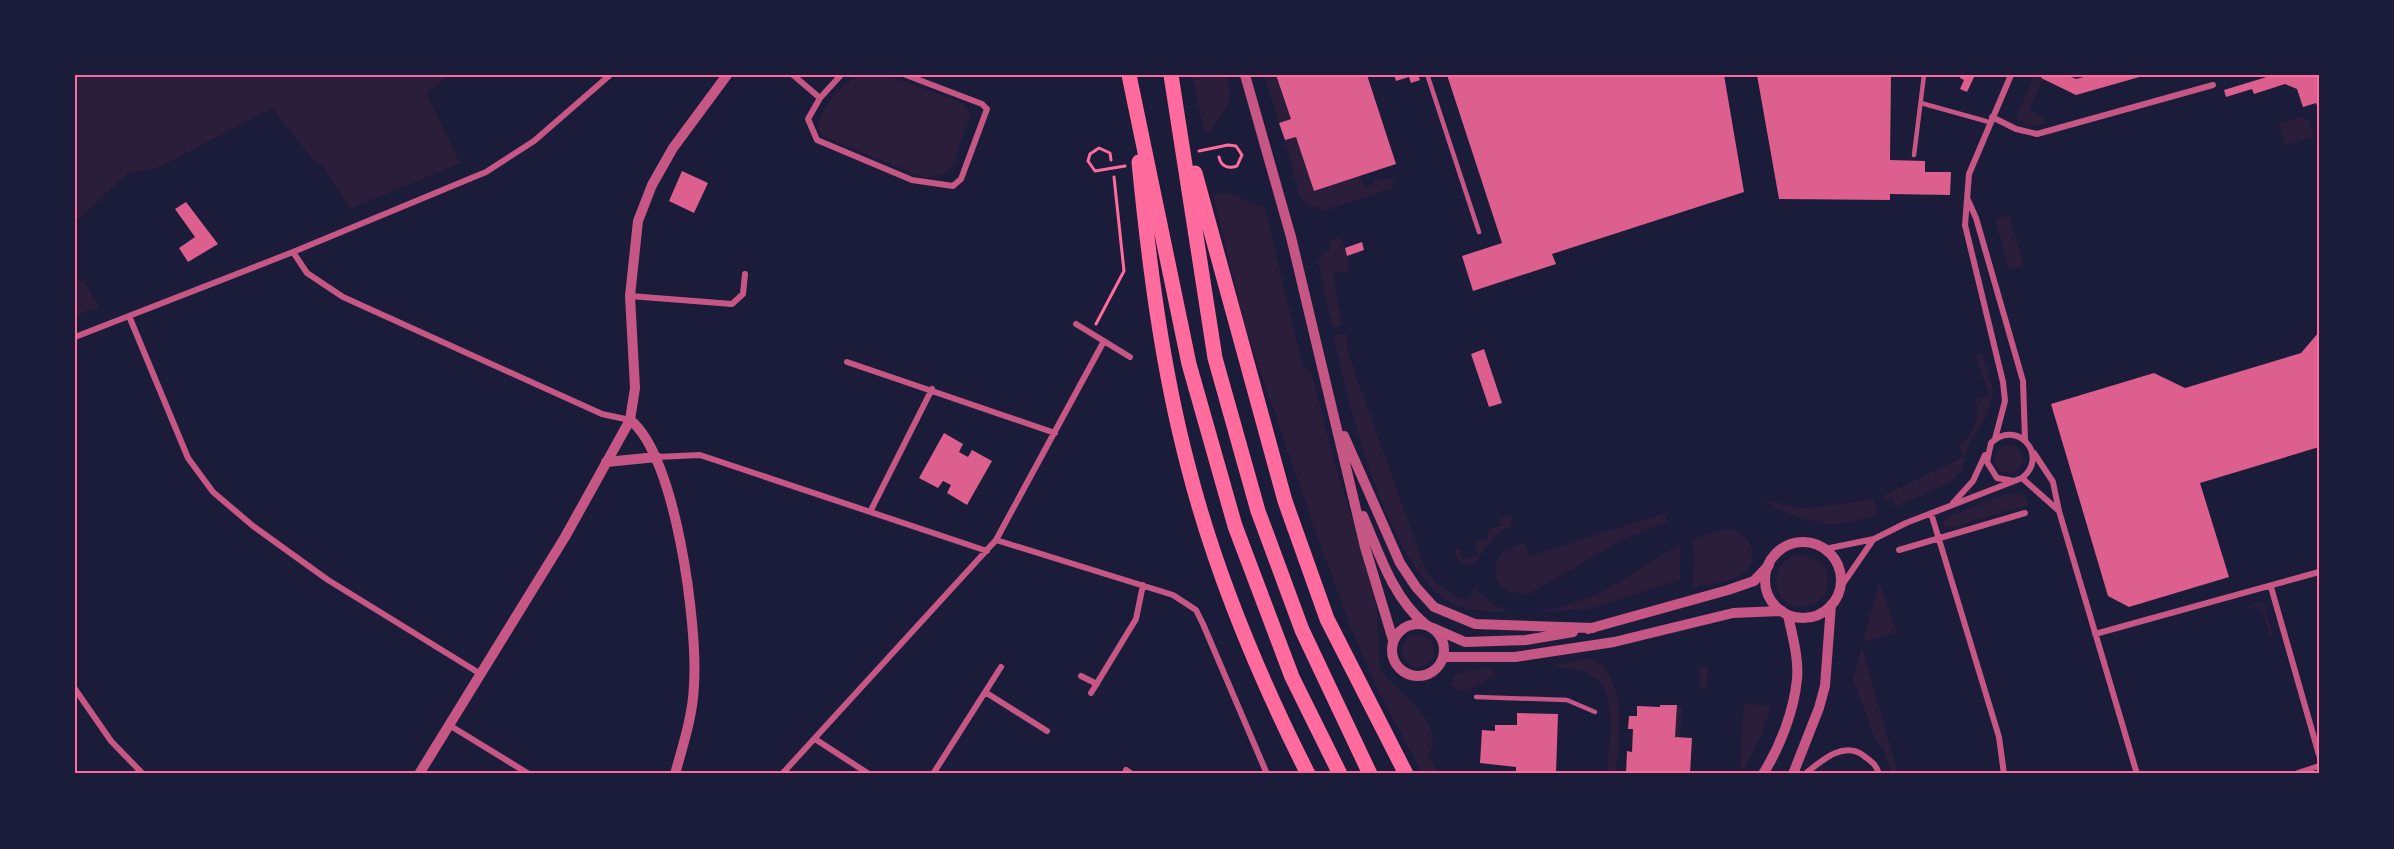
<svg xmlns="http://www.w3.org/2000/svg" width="2394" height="849" viewBox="0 0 2394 849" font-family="'Exo 2',sans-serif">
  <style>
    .green { fill: #2a1e3b }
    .building { fill: #dd5f8e }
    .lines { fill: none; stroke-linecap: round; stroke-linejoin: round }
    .path { stroke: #ff6b9d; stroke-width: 3 }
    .service { stroke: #c65784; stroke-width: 4.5 }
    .minor { stroke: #c65784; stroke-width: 6 }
    .tertiary { stroke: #c65784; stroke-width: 10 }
    .trunk { stroke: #ff6b9d; stroke-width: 15 }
    .neatline { fill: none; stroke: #ff6b9d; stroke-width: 2 }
  </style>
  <rect width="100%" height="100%" fill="#1b1b3a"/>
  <!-- green -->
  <path class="green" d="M75,75H450L426,93L460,163L350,209L321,162L317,165L272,108L158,168L128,173L75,222Z
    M862,75L889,76L963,103L970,115L952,167L943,174L925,178L822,136L818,124C826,103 841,83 862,75Z
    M1192,75H1226C1236,104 1226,107 1210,131L1204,132Z
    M1264,75H1276L1291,119L1279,123Z
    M2035,75L2043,79L2029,110L2042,117L2045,124L2027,126L2016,116Z
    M2302,116L2309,121L2314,137L2285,146L2279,124Z
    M1296,137L1314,191L1360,176L1364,187L1374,184L1373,180L1395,178L1391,189L1320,212L1319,207L1307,206L1299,196L1285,140Z
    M1225,192L1264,207L1266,212L1303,367L1311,371L1334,461L1376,596L1380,668C1392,691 1449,721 1428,755L1439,774H1423L1380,695L1351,628L1319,541L1246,330L1213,195Z
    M2009,215L2024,266L2009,270L1995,219Z
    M1341,237L1350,266L1349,271L1333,274L1342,326L1332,327L1318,261L1322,253L1331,249L1329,241Z
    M75,271L79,282L84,281L99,307L75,316Z
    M1346,333L1349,356L1426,571C1437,585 1452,596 1469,601L1474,588L1495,606L1511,612C1491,612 1470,612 1452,603C1388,571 1348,402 1333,335Z
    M1982,353L1993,390L1992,399L1983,422L1969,443L1962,470L1951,482L1895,507L1892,498L1885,500L1883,496L1963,457L1959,446C1974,435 1980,418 1976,400L1989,395L1975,355Z
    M1995 459a14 14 0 1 1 28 0a14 14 0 1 1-28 0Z
    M2006,494L2026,495L2028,505L1949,528L1942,524L1948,517Z
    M1761,499L1802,509L1873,499L1878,514C1835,532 1799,523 1761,499Z
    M1665,513L1667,522L1626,538L1530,593C1509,597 1492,585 1496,563L1504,551L1525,542L1530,556Z
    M1512,515L1511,526L1494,537L1474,563L1467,566L1457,559L1455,552L1459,547L1463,559L1478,555L1474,542L1487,539L1490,529L1501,525L1499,519Z
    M1723,529C1746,528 1765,555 1743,573C1731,583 1708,584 1693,587L1695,552L1691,540Z
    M1680,544V580L1590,609L1530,613L1560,607L1601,593Z
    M1776 581a26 26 0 1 1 52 0a26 26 0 1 1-52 0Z
    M1879,582L1897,632L1861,643L1898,774H1892L1883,749L1874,737L1853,679Z
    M2263,602L2273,635L2270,636L2261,606L2247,609L2248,606Z
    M1402 651a16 16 0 1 1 32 0a16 16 0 1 1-32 0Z
    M1591,658C1630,678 1618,736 1616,774H1607C1609,738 1624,680 1576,669C1567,667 1557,667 1548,666Z
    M1708,666L1707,688H1701L1698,668Z
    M1493,667L1494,675C1480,682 1466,697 1452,686L1454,675L1471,670Z
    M1744,704L1771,706L1762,733L1744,769H1740Z
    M1677,705L1682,706L1680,737H1675Z"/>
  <!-- building -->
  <path class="building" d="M1276,75H1367L1396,164L1314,191L1296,137L1285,140L1279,123L1291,119Z
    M1394,75H1418L1420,80L1411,83L1409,77L1396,81Z
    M1447,75H1724L1744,192L1552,254L1556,264L1473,291L1462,256L1502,243Z
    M1757,75H1891L1890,160L1925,161V172H1951L1950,195L1890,194V200L1779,199Z
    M1961,75H1975L1967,92L1960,89L1964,80L1960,78Z
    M2043,75H2067L2076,79L2091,75L2143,76L2076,95L2041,78Z
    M2273,75H2319V111L2316,103L2303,107L2297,89L2285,84L2254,94L2252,89L2226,97L2224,90Z
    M682,171L708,183L694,213L669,201Z
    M186,202L218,244L188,262L179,248L195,237L175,209Z
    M1362,242L1364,250L1347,256L1345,248Z
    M2319,332V447L2200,483L2229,577L2129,607L2108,596L2051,404L2154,373L2185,388L2301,353Z
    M1484,349L1502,403L1489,407L1471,354Z
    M944,433L963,444L959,452L968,457L972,450L992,461L967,505L947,493L951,485L943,481L938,488L919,478Z
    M1660,705H1677L1675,737L1692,738L1690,774H1626L1627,751L1632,752L1633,729H1628L1629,716H1637V706L1660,707Z
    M1517,713L1558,714L1556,774H1516V767L1480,763L1482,730L1495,731V725H1517Z"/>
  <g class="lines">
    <!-- path -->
    <path class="path" d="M1199,151L1228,145L1236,146L1242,155L1237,166C1229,169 1221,167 1219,157
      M1111,160L1110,153L1099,148L1090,154L1088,161L1095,171L1125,166
      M1096,324L1124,271L1114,177"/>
    <!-- service -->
    <path class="service" d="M1428,77L1479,232
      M1921,103L1989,122
      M1914,155L1924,75
      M1476,697L1567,700L1595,712"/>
    <!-- minor -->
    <path class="minor" d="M793,75L820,98
      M841,75L820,98L808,119L817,140L912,180L953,186L961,179L987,109L982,104L906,75
      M1992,117L2016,129L2037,134L2213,85
      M1968,200L1976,218L2023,381L2025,439
      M293,252L307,273L343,297L602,414L630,420
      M630,296L732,304L743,294L745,274
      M129,316L188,458L213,492L253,526L328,580L479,673
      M1076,324L1130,357
      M75,337L293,252L486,172L534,141L610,75
      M847,362L1055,433
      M1995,439L2005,401L2003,382L1965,225L1969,174L2011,75
      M2034,453L2053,482L2059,511L2137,774
      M657,457L700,455L987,551
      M2022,478L2058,510
      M1953,503L1973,481L1985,455
      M871,510L932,389
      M1931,513L1999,737L2004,774
      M996,540L1173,595L1196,610L1203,624L1267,774
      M1825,549L1874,539L1906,523L2022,478C2050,456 2017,418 1991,443L1987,462L1997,478L2014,481
      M1899,550L2025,513
      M2271,587L2319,755
      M1840,588L1873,540
      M2095,634L2319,572
      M1081,676L1097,684
      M75,689L111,741L143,774
      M985,692L1047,731
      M1091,693L1136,619L1143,585
      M449,725L529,774
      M815,739L869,774
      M1126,770L1132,774
      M782,774L996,540L1104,341
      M933,774L1001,667
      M1805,774C1821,761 1844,740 1864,756C1872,762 1876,764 1879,774
      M2295,774L2319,766"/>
    <!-- tertiary -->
    <path class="tertiary" d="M1245,75L1291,237L1365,547L1393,640
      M630,420C676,455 698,627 694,685C693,715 683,745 675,774
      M1344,436L1400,563L1416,587L1434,607L1475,624L1593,628
      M606,462L657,457
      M1363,516C1379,553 1393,598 1425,624
      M1765 580a38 38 0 1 1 76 0a38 38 0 1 1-76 0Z
      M1392 650a26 26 0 1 1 52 0a26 26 0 1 1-52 0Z
      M1433,628L1465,642L1526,640L1573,632
      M1588,629L1728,590L1754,581L1769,565
      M1443,657H1515L1614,642L1733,613L1782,611
      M419,774L565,537L630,420L635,388L630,296L638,221L652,185L673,148L727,75
      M1763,774C1780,747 1794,711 1797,679C1799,658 1792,635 1788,615
      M1793,774L1819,708L1825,686L1831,605"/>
    <!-- trunk -->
    <path class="trunk" d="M1129,75L1189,364L1235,526L1292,677L1340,774
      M1171,75L1215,358L1258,511L1302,630L1370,774
      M1139,162C1149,264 1162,367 1188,466C1215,572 1259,677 1308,774
      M1195,173L1285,501L1327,619L1406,774"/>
  </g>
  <!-- border -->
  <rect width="2394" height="849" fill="none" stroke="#1b1b3a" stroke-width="153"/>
  <rect x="76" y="76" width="2242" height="696" class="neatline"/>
</svg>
